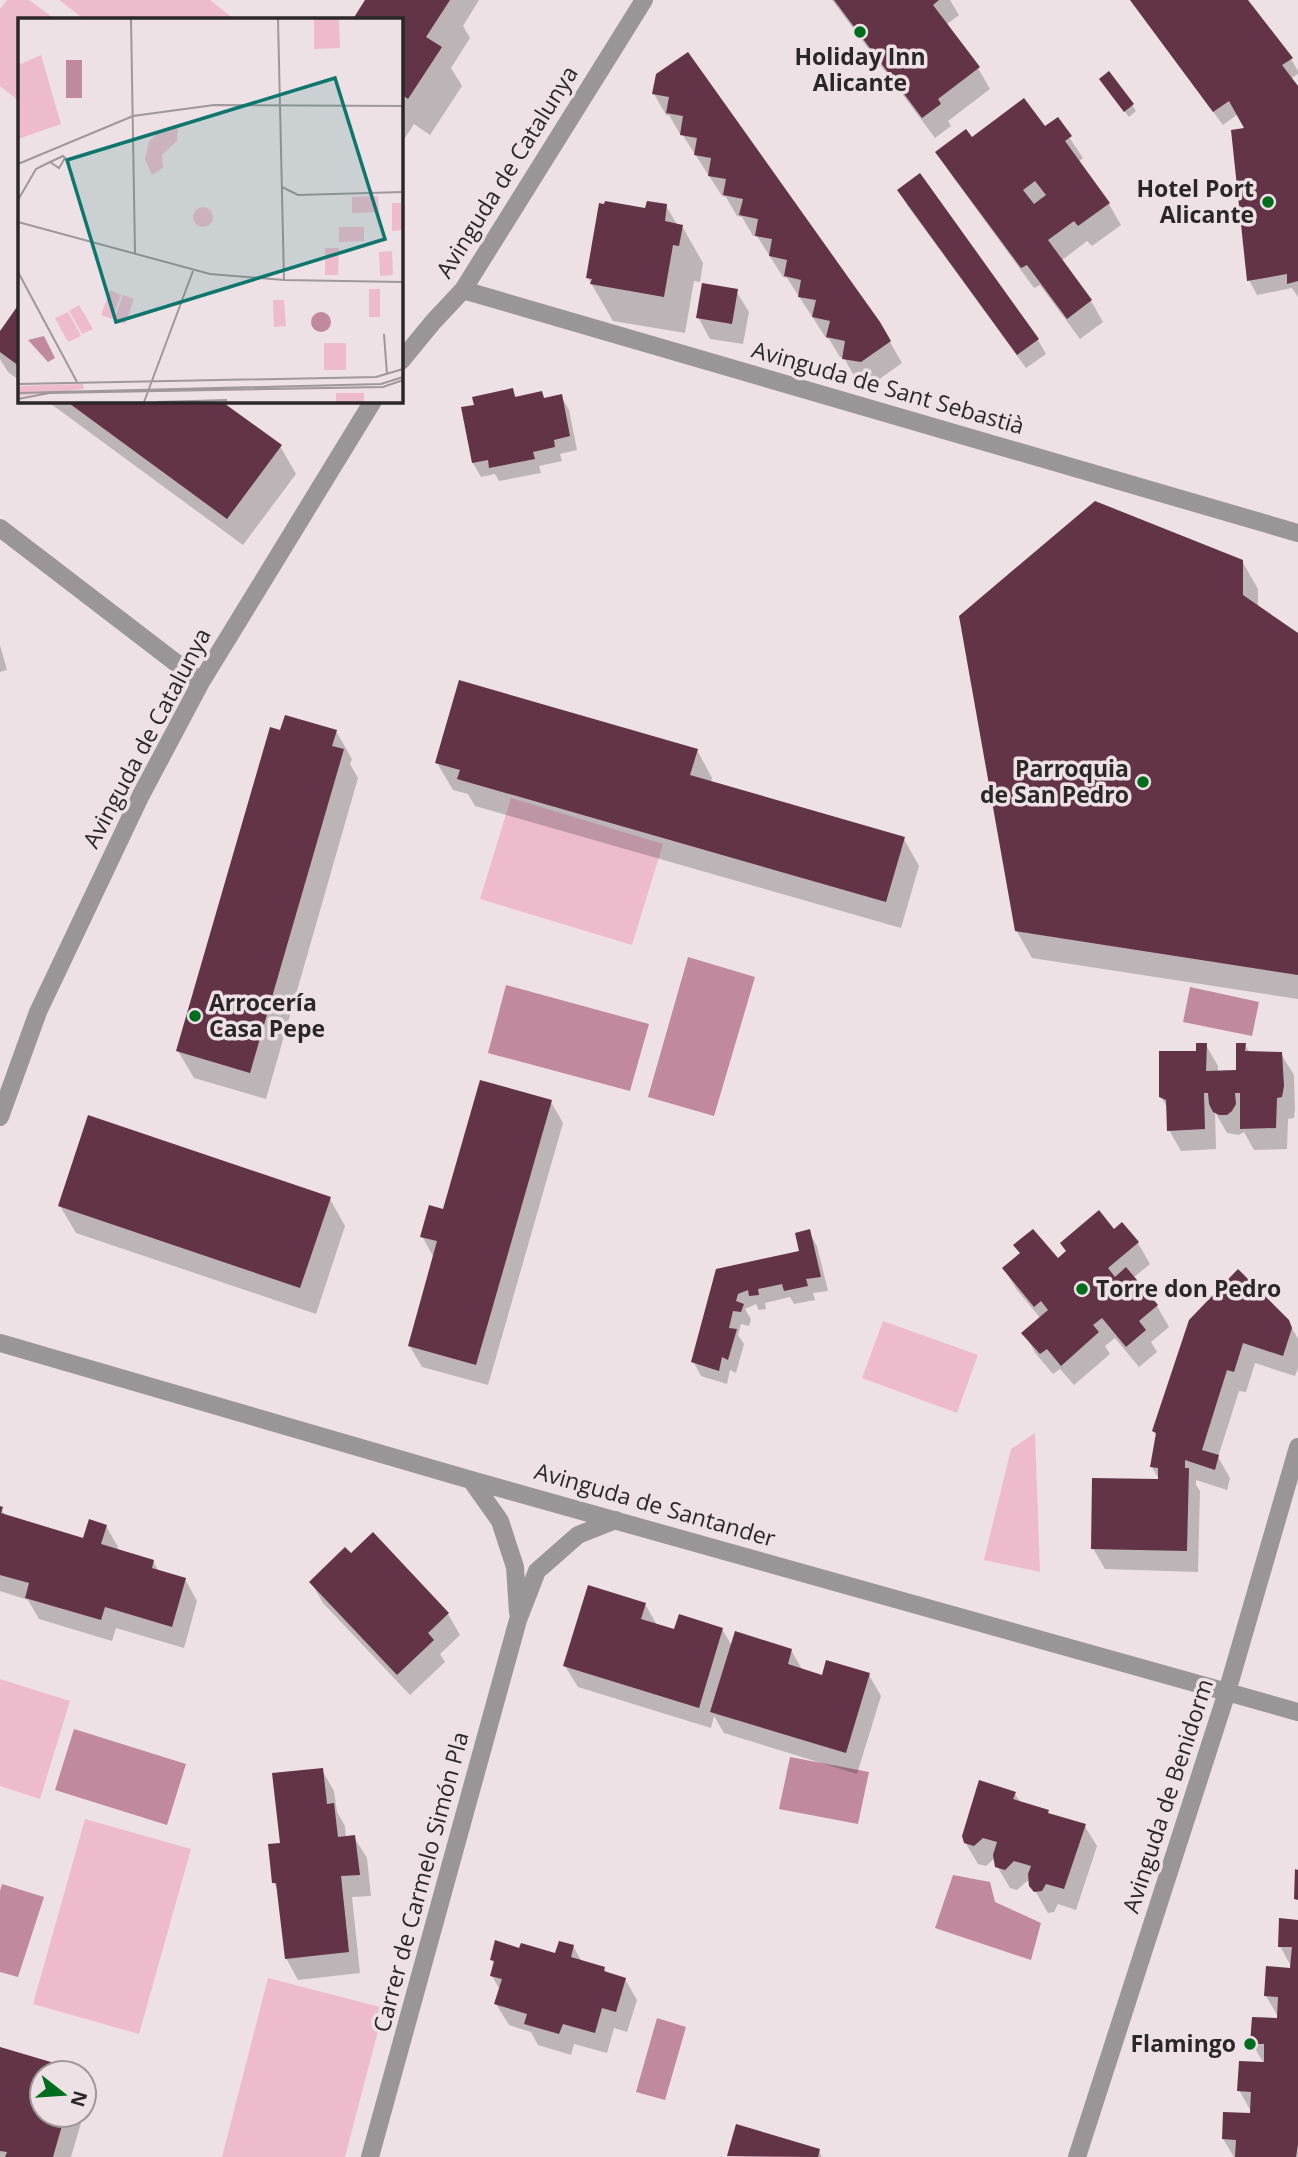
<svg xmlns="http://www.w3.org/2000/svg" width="1298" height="2157" viewBox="0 0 1298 2157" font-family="'Open Sans',sans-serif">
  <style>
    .green { fill: #eebbcd }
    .water { fill: #c1899d }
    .shadow { fill: #0003 }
    .building { fill: #633347; fill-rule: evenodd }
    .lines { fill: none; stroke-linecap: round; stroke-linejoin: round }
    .minor { stroke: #9a9597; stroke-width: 18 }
    .poi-dot { fill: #006d1d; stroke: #ede1e5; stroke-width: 2.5 }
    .labels { text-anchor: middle; stroke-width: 7; stroke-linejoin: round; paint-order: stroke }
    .poi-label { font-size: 23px; font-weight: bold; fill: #2b2728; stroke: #ede1e5; text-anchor: end }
    .street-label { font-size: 23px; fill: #2b2728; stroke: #ede1e5 }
    .inset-road { fill: none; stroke: #9f9799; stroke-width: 2 }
    .view { fill: #0f766e; fill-opacity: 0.15; stroke: #0f766e; stroke-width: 3.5 }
    .inset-edge { fill: none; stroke: #2b2728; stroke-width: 3.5 }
  </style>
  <rect width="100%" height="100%" fill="#ede1e5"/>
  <!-- green -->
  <path class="green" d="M7,0H29L55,19H19V101L0,86V9Z
    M59,0H210L234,19H84Z
    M511,798L663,844L632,945L480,899Z
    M883,1321L978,1355L957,1413L862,1378Z
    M1035,1433L1040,1572L984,1560L1011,1449Z
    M0,1679L70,1701L40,1799L0,1786Z
    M85,1819L191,1849L139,2034L33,2004Z
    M268,1978L384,2008L345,2157H222Z"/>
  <!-- water -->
  <path class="water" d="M688,957L755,977L714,1116L648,1097Z
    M506,985L649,1024L630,1091L488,1053Z
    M1190,987L1259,1002L1252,1036L1183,1022Z
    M74,1729L186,1764L167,1825L55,1790Z
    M790,1757L869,1772L858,1824L779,1809Z
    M953,1875L990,1882L995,1902L1041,1923L1031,1960L935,1928Z
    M2,1884L44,1897L18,1977L0,1972V1891Z
    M657,2018L686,2027L665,2100L636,2092Z"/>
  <!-- shadow -->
  <path class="shadow" d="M367,0H479L463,26L470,38L451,68L462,86L430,135L414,124L401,144V19H355Z
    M832,0H950L959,15L946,25L978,68L990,89L948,121L951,126L935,138Z
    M1130,0H1246L1291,59L1298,71V74L1290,79L1298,89V297L1292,288L1257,295L1249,280L1246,130L1238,114L1223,125Z
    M657,75L879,323L902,363L874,383L856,379L844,358L840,357L829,339L826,338L787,278L783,277L757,236H753L742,217L737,216L726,197L722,196L682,134H680L669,115H666L654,94Z
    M1105,86L1132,105L1136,111L1129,117Z
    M1057,119L1083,158L1078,162L1109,204L1121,225L1092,246L1087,241L1061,261L1091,301L1103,322L1080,339L1040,285L1034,288L950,173L938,152L972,139L1044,129Z
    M899,191L1038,340L1046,354L1026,368L907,205Z
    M666,206L678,226H682L703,263L700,282L694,281L685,333L613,321L588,278Z
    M736,291L749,312L743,344L710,339L698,317Z
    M19,307V380L8,372L0,359V334Z
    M512,390L517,398L545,400L561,396L569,410L577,450L560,454L562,461L539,466L541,473L499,481L495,474L481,477L473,463L476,406Z
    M47,401H218L280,446L296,474L243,545Z
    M1242,561L1258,589V607L1298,635V999L1032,958L1016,930Z
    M0,645L7,670L0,672Z
    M336,731L352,759L350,764L358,778L266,1099L194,1078L178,1051L281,732Z
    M697,750L712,778L711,783L904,839L919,866L901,928L475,806L468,794L453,790L437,763Z
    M1206,1045L1218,1066V1072L1238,1071L1245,1045L1250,1053L1281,1054L1294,1075L1295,1109L1294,1118L1288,1119L1287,1149L1254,1150L1244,1132L1239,1135L1227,1133L1215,1112L1216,1149L1181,1151L1169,1130L1168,1109L1161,1097L1197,1052Z
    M551,1102L563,1123L488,1385L422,1367L409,1345L434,1258L422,1236Z
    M330,1199L345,1226L316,1314L76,1233L60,1206Z
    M1114,1231L1138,1243L1150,1264L1133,1278L1157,1306L1169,1327L1151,1342L1157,1352L1139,1367L1115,1338L1105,1346L1110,1354L1074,1385L1060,1369L1053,1374L1036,1354L1024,1333L1041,1319L1017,1290L1004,1269L1021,1254L1016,1246L1058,1261Z
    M809,1232L817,1246L828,1291L813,1293L815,1300L794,1304L790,1297L765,1303L766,1309L759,1310L756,1304L745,1309L751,1319L749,1326L741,1324L738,1335L744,1344L736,1373L730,1370L727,1384L701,1376L693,1361L718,1270L802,1252Z
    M1190,1321H1288L1298,1339V1368L1295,1376L1255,1363L1246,1392L1239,1391L1218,1457L1230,1478L1227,1490L1196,1480V1485L1200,1491L1198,1572L1105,1569L1093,1548L1160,1481L1152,1467L1157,1437L1154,1431Z
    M0,1508L7,1517L85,1540L106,1526L118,1547L117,1551L153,1561L159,1572L185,1579L197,1601L184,1648L116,1628L112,1641L39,1619L28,1600L0,1591Z
    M351,1555L448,1614L460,1635L440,1654L445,1662L410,1695L323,1603L311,1582Z
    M645,1604L657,1625L676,1631L722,1629L732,1646L791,1650L803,1671L823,1677L869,1675L881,1696L857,1774L724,1733L714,1716L711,1728L578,1687L565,1666Z
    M322,1770L334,1791L337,1812L345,1826L346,1838L354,1837L367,1858L371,1896L352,1897L360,1973L298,1980L286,1958L279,1892L274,1883L282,1845Z
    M1015,1794L1021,1803L1048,1812L1050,1816L1084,1825L1097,1846L1076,1910L1058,1904L1054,1912L1048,1913L1030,1882L1027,1881L1017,1890L1010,1888L997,1866L995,1858L986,1866L978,1864L965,1842Z
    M1298,1921V2157H1234L1223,2139L1253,2115L1239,2090L1264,2064L1252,2043L1280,2020L1266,1996L1293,1970L1280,1946Z
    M573,1946L582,1962L604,1968L607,1974L625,1979L637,2000L627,2032L614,2028L607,2053L574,2044L571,2055L538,2045L531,2032L509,2025L496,2004L500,1990L492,1976L495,1964L492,1960L520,1950L556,1955Z
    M0,2049L60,2066L64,2073H42V2115H79L81,2123L71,2157H0Z
    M819,2151L822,2157L729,2156Z"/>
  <!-- building -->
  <path class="building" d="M365,0H450L426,37L442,47L408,99L401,94V19H353Z
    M834,0H939L933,5L980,67L938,99L941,104L922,118Z
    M1130,0H1248L1293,58L1282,65L1298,86V281L1287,284V274L1247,281L1231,130L1244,128L1229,101L1213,112Z
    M688,52L880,322L891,341L861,362L842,359L845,341L826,337L830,321L812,317L816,300L798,297L801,280L784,276L787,260L769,256L772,239L755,236L758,219L739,215L743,199L723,195L726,179L708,176L711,158L694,155L697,138L680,135L683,116L666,113L669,97L652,94L656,74Z
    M1109,71L1134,104L1124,112L1099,79Z
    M1024,98L1045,126L1058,117L1072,136L1065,141L1110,203L1078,226L1074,221L1048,240L1092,300L1067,319L1027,265L1021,268L935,152L966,129L972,137ZM1035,181L1046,195L1034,204L1023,190Z
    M920,173L1039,339L1017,355L897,190Z
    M605,201L645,208L647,201L667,204L665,221L683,225L679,246L673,245L664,297L590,284L592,279L586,278L599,203L604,204Z
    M702,283L738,289L732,324L696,318Z
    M19,304V366L0,352V331Z
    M513,388L515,397L542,391L544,398L562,394L570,436L554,440L555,447L533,452L535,459L489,468L488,460L472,463L461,407L474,405L472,397Z
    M66,401H221L282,445L227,519Z
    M1095,501L1243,560V595L1298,633V975L1015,931L959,616Z
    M459,680L698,749L690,775L905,837L886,902L457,779L460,770L435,763Z
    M285,715L337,730L332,746L344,749L250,1073L176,1051L270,727L280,730Z
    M1196,1043H1207L1206,1071L1236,1070V1043H1246L1245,1051L1282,1052L1284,1086L1282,1097L1277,1098L1276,1128L1240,1129V1093H1235L1236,1104L1232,1111L1227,1115H1219L1213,1112L1209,1104L1208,1093H1204L1205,1129L1167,1131L1166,1100L1159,1097V1051H1196Z
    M480,1080L552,1100L476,1365L408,1346L437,1241L420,1237L429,1205L443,1209Z
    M88,1115L331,1197L300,1288L58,1206Z
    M1099,1210L1114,1229L1122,1222L1139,1242L1108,1268L1115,1277L1126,1267L1158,1305L1139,1321L1146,1330L1126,1347L1102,1318L1093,1325L1099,1332L1061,1366L1047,1349L1040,1354L1021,1333L1048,1310L1041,1301L1034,1307L1002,1268L1020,1253L1013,1245L1033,1229L1058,1258L1066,1251L1060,1243Z
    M810,1229L821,1277L806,1279L808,1286L784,1291L782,1284L758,1289L759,1295L749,1296L748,1290L738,1294L736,1301L744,1304L741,1312L733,1311L729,1328L737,1329L728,1360L722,1357L719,1371L691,1362L716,1269L799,1251L795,1233Z
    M1238,1269L1289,1320L1292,1328L1283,1356L1243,1343L1234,1372L1227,1370L1202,1450L1219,1455L1215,1470L1185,1460V1468H1189L1187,1551L1091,1549L1092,1478L1158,1479V1468L1150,1467L1156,1433L1152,1431L1189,1320Z
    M0,1506L3,1507L1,1513L83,1538L89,1519L107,1525L101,1544L154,1560L152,1568L186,1578L172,1627L105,1607L101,1620L25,1598L29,1583L0,1575Z
    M373,1532L449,1613L428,1633L434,1640L397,1675L309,1582L345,1547L351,1553Z
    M588,1585L646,1603L641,1619L674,1629L679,1614L723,1628L699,1708L563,1666Z
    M735,1631L792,1649L788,1664L822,1675L826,1660L870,1673L846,1753L710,1712Z
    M323,1768L327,1804L334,1803L338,1837L355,1835L360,1875L341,1876L349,1952L285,1959L276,1883H272L268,1844L280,1843L272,1773Z
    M979,1780L1016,1792L1013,1799L1049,1810L1048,1813L1086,1824L1064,1889L1046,1884L1042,1891L1034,1892L1029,1886L1028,1874L1031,1866L1014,1861L1005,1870L995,1867L993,1855L997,1842L983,1838L974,1846L964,1843L962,1836Z
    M1295,1869L1298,1870V1900L1294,1899Z
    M1279,1918L1298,1920V2144L1296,2157H1235L1236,2140L1222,2139L1223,2112L1250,2113L1251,2092L1237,2091L1239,2061L1264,2062V2044H1250L1252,2017L1277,2018L1278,1997L1264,1996L1266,1966L1290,1968L1292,1947H1278Z
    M495,1940L519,1948L521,1943L555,1953L559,1941L574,1945L571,1957L605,1967L604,1971L626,1978L616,2012L602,2008L595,2033L563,2024L559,2034L524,2024L527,2014L494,2004L502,1979L490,1976L494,1961L490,1960Z
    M0,2047L61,2065L63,2073H42V2115H65L53,2157H5L7,2152L0,2151Z
    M736,2124L820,2149L818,2157L727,2156Z"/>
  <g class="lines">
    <!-- minor -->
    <path class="minor" d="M463,290L1298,533
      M401,361L433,322L463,290L644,0
      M0,528L201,682
      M0,1117L38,1012L141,795L201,682L373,401
      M0,1343L471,1480L1298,1712
      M471,1480L500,1521L515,1567L518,1613
      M370,2157L518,1620L537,1571L578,1535L616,1520
      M1077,2157L1227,1692L1298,1447"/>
  </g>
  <!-- markers -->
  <g class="poi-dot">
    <circle cx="860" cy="32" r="7"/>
    <circle cx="1268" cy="202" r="7"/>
    <circle cx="1143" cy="782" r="7"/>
    <circle cx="195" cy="1016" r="7"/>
    <circle cx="1082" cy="1289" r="7"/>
    <circle cx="1250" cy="2044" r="7"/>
  </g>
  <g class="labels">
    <!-- poi labels -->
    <g class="poi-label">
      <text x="860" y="65" text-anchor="middle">Holiday Inn<tspan x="860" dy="26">Alicante</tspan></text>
      <text x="1254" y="197">Hotel Port<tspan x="1254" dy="26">Alicante</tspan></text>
      <text x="1129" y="777">Parroquia<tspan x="1129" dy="26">de San Pedro</tspan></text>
      <text x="209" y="1011" text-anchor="start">Arrocería<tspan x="209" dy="26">Casa Pepe</tspan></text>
      <text x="1096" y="1297" text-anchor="start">Torre don Pedro</text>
      <text x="1236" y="2052">Flamingo</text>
    </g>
    <!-- street labels -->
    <g class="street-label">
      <text transform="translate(507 172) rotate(-58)" y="8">Avinguda de Catalunya</text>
      <text transform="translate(888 388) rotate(16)" y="8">Avinguda de Sant Sebastià</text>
      <text transform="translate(147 738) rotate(-62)" y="8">Avinguda de Catalunya</text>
      <text transform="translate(655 1505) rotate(16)" y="8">Avinguda de Santander</text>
      <text transform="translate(1168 1796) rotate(-72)" y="8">Avinguda de Benidorm</text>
      <text transform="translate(421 1882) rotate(-75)" y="8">Carrer de Carmelo Simón Pla</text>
    </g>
  </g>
  <!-- overview -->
  <g transform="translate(18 18)">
    <rect width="385" height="385" fill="#ede1e5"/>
    <path d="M296,1H321L322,30L296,31ZM23,37L43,106L0,121V47ZM160,106L159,123L144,137L145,150L134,157L127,141L131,124L141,113ZM360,178L361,194L334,195V179ZM374,185H383L384,212L374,213ZM175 199a10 10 0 1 1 20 0a10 10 0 1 1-20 0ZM321,209H346V223L321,224ZM307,230H321L320,257H307ZM374,233L375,257L362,258L361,234ZM351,271H362V299H351ZM92,272L103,277L94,301L83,297ZM105,277L116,281L107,306L96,302ZM255,282H266L268,308L256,309ZM61,287L75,311L64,316L51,293ZM50,294L63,318L50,324L37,300ZM306,325H328V352H306ZM65,366L66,371L0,378V368ZM318,375H346V384H318Z" fill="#eebbcd"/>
    <path d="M48,42H64V80H48ZM293 304a10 10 0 1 1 20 0a10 10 0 1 1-20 0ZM26,318L37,340L30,344L10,322Z" fill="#c1899d"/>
    <path class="inset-road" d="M113,1L117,235M260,1L266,262M0,146L115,98L196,87L385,88M264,169L280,177L385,174M0,182L18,151L32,144L45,138L47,140L41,150L32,144M0,204L192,256L266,262L385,264M0,254L59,364M366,316L369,357M0,366L358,359L385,351M0,375L363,366L385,359M0,381L31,375L365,369L385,362M126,384L175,253M139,384L209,382"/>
    <path class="view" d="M317,60L367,221L98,304L49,142Z"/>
    <rect width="385" height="385" class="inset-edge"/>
  </g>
  <!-- north arrow -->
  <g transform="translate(63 2094) rotate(107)"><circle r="33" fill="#ede1e5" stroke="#9f9799" stroke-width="2"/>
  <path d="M0-5L12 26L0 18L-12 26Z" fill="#006d1d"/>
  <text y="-10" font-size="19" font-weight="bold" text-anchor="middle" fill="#2b2728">N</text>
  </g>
</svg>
